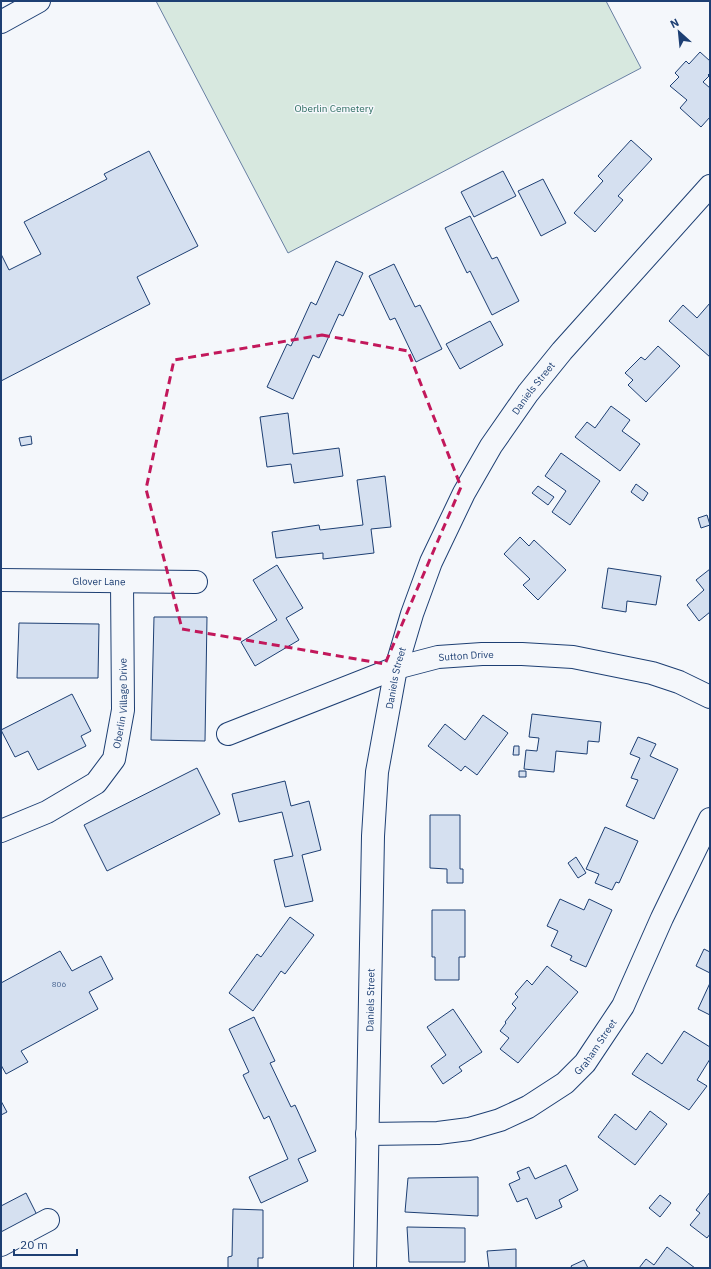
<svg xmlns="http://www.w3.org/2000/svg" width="711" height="1269" viewBox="0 0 711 1269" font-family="'IBM Plex Sans',sans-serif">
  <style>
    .green { fill: #d7e8df; stroke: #687fa3 }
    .building { fill: #d5e0f0; stroke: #1d3f73 }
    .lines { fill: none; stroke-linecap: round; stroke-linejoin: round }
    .minor-casing { stroke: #1d3f73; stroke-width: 24 }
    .minor { stroke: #f4f7fb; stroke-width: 22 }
    .marked { fill: none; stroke: #c2185b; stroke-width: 3; stroke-dasharray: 8 5; stroke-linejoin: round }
    .labels { text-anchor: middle; stroke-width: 3; stroke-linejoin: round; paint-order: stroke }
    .number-label { font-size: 8px; fill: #4b6792 }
    .park-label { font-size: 10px; fill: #2c6c60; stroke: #f4f7fb }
    .street-label { font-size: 10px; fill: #1d3f73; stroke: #f4f7fb }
  </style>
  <rect width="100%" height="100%" fill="#f4f7fb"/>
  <!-- green -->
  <path class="green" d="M156,1H606L641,68L288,253Z"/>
  <!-- building -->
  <path class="building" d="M700,52L710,61V73L708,75L709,76L703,82L710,88V117L701,127L680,108L687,100L670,86L679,77L675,73L686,61L689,64Z
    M631,140L652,159L618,196L623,200L595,232L574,213L603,181L598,176Z
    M149,151L198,246L137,277L150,304L1,381V254L9,270L41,254L24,222L107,179L104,174Z
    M503,171L516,196L474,217L461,192Z
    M543,179L566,223L541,236L518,191Z
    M470,216L492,259L497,257L519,301L492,315L470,271L467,273L445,228Z
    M336,261L363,273L343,316L339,314L319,358L313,355L293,399L267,387L287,344L291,346L311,302L316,305Z
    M394,264L415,307L420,305L442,349L416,362L395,318L390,320L369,276Z
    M710,303V357L669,321L683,305L697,318Z
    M490,321L503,345L460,369L446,344Z
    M658,346L680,366L646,402L628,385L633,380L625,373L641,357L645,360Z
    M611,406L630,420L622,431L640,444L620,471L575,437L587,422L595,428Z
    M288,413L293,454L339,448L343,476L294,483L291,464L267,467L260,417Z
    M31,436L32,444L21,446L19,438Z
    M561,453L600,481L570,525L552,512L566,491L545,476Z
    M385,476L391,527L371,529L374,553L323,559V553L276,558L272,532L319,525L320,530L363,525L357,480Z
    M636,484L648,493L643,501L631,492Z
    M538,486L554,497L548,505L532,493Z
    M707,515L710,525L701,528L698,518Z
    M520,537L529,546L534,540L566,570L538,600L523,585L530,579L504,554Z
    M277,565L303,608L286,618L299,640L255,666L241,642L277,620L253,580Z
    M608,568L661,576L656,605L627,601L626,612L602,608Z
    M710,569V612L699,621L687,605L704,590L696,580Z
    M154,617H207L205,741L151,740Z
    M19,623L99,624L98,678H17Z
    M72,694L91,731L81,736L86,746L38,770L28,751L15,757L1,730Z
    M532,714L601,722L599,742L588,741L587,754L556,751L554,772L524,769L526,750L537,751L539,738L529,737Z
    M483,715L508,733L477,775L465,766L461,771L428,746L445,724L465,740Z
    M638,737L656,744L650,756L678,769L654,819L626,806L638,780L631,778L640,758L630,754Z
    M514,746H519V755H513Z
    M197,768L220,814L107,871L84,825Z
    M519,771H526V777H519Z
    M285,781L291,806L309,801L321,850L302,855L313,901L285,907L274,860L293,856L282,812L239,822L232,794Z
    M430,815H460V869H463V883H447V869L430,868Z
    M605,827L638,841L619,883L616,882L612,890L595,883L599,874L586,869Z
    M576,857L586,873L578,878L568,863Z
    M560,899L584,910L589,899L612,910L586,967L570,960L572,956L551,946L558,931L547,926Z
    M432,910H465V957H459V980H435V957H432Z
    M290,917L314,935L285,974L281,971L253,1011L229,993L257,954L261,957Z
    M704,949L710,952V973L696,966Z
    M60,951L72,971L101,956L113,979L89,992L98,1009L21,1051L28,1062L6,1074L1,1065V983Z
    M547,966L578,992L518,1063L500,1049L509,1038L500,1031L506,1023L505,1022L516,1008L512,1004L518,997L515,994L527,980L532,985Z
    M710,983V1015L698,1009Z
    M453,1009L482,1052L459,1067L462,1071L443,1084L431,1066L446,1055L427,1027Z
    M254,1017L275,1061L270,1063L291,1107L295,1105L316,1151L298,1159L308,1181L261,1203L249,1177L288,1159L269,1116L264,1119L243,1075L249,1072L229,1029Z
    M684,1031L710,1047V1059L697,1080L707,1086L689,1110L632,1074L647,1053L662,1064Z
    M1,1101L7,1112L1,1115Z
    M650,1111L667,1124L635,1165L598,1137L615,1114L636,1130Z
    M566,1165L578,1190L559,1200L562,1207L536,1219L527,1198L517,1202L509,1184L520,1179L517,1172L529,1167L535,1179Z
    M478,1177V1216L405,1212L408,1178Z
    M710,1192V1234L707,1238L690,1225L700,1213L696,1210Z
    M26,1193L38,1217L1,1236V1206Z
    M660,1195L671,1203L660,1217L649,1208Z
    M233,1209L263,1210V1258H258V1268H228V1257L232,1256Z
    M407,1227L465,1228V1262H409Z
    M667,1247L695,1268H639L646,1259L654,1265Z
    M516,1249V1268H489L487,1251Z
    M584,1260L588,1268H572L571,1266Z"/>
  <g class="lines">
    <!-- minor casing -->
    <g class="minor-casing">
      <g id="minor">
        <path d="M1,22L39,1"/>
        <path id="s1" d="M1,580L196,582"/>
        <path id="s2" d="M228,734L396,668L438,657L482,654H522L573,657L652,673L679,682L710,697"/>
        <path id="s3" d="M1,831L47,812L96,783L114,759L123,710L122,582"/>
        <path id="s4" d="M367,1134L438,1133L469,1129L500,1120L528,1107L565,1083L585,1063L623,1006L662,918L710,819"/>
        <path d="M1,1245L48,1220"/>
        <path id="s5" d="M365,1268L373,836L377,772L396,668L412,614L431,562L464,493L491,446L528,393L562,351L710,186"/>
      </g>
    </g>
    <!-- minor -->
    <use href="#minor" class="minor"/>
  </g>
  <!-- marked area -->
  <path class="marked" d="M322,335L408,351L461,487L385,664L182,629L146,489L174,360Z"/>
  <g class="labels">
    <!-- number labels -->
    <g class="number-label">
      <text x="59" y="987">806</text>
    </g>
    <!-- park labels -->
    <g class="park-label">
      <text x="334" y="112">Oberlin Cemetery</text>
    </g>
    <!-- street labels -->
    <g class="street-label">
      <text dy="4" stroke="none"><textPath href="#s5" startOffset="916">Daniels Street</textPath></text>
      <text dy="4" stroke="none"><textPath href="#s1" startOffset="98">Glover Lane</textPath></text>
      <text dy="4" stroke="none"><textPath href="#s2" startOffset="252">Sutton Drive</textPath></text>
      <text dy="4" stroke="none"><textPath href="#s5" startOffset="592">Daniels Street</textPath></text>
      <text dy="4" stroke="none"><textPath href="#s3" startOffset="193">Oberlin Village Drive</textPath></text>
      <text dy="4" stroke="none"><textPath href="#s5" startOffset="268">Daniels Street</textPath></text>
      <text dy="4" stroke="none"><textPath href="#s4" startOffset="257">Graham Street</textPath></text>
    </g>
  </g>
  <!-- border -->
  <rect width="711" height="1269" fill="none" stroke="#1d3f73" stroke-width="4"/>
  <!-- north arrow -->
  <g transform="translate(679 32) rotate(333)" stroke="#f4f7fb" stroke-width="3" paint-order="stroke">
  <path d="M0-3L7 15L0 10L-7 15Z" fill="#1d3f73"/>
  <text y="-6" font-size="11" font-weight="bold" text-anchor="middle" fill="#1d3f73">N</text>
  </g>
  <!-- scale -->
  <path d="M14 1249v6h63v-6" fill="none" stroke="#1d3f73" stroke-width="2"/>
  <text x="20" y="1249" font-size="12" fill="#1d3f73" stroke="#f4f7fb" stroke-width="3" paint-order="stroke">20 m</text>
</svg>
